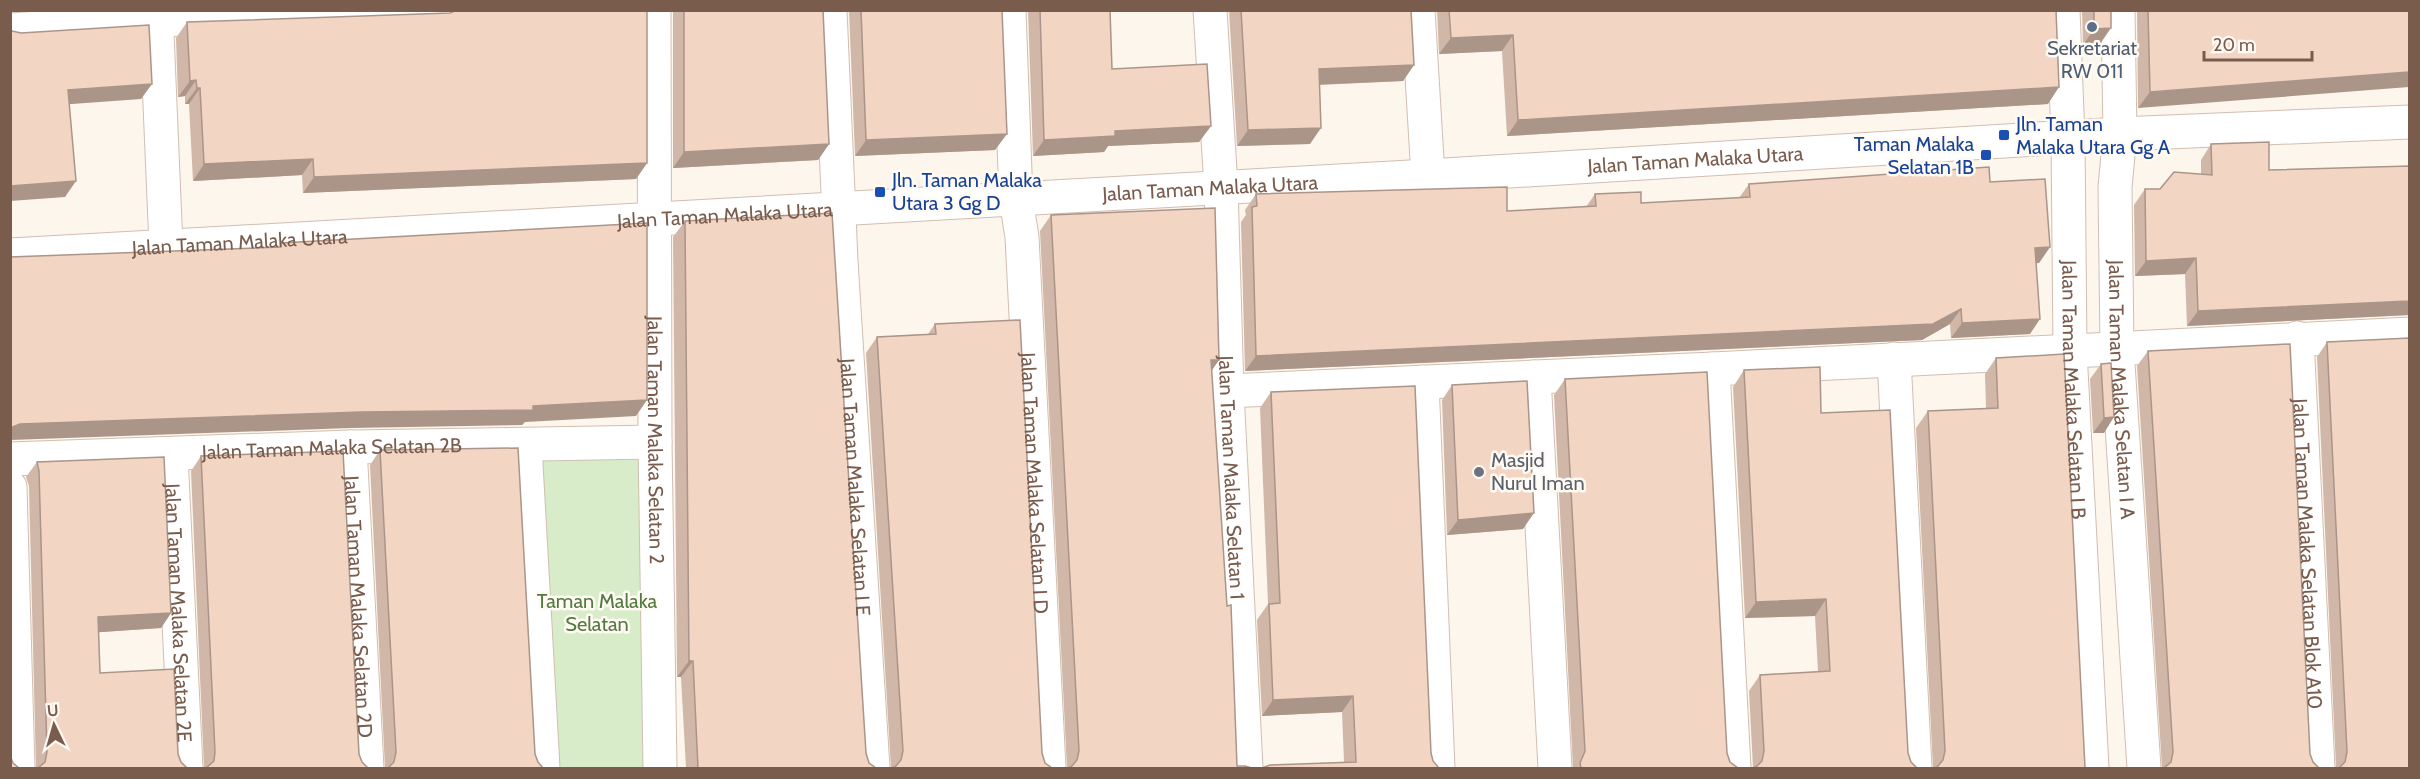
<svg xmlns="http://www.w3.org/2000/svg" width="2420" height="779" viewBox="0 0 2420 779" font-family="Cabin,sans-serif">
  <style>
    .green { fill: #d8ecc9 }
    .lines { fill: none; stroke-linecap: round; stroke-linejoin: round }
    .minor-casing { stroke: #d1beb0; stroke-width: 35 }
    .minor { stroke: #fff; stroke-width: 33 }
    .wall { fill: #d1b7a8 }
    .shaded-wall { fill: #aa9588 }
    .building { fill: #f3d5c3; stroke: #aa9588; stroke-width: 1.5 }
    .service-dot { fill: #5c6f8a; stroke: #fffaf3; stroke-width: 2 }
    .transit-dot { fill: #1a4fb4; stroke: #fffaf3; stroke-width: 2 }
    .worship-dot { fill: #6b7280; stroke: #fffaf3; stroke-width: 2 }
    .labels { text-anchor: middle; stroke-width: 5; stroke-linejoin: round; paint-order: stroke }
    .service-label { font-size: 20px; fill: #4e5e75; stroke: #fffaf3 }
    .transit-label { font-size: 20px; fill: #164399; stroke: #fffaf3; text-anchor: start }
    .street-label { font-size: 20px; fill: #7a5c4d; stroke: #fffaf3 }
    .worship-label { font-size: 20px; fill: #5b616d; stroke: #fffaf3; text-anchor: start }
    .park-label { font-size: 20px; fill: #537a41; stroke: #fffaf3 }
  </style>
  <rect width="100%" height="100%" fill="#fdf6ec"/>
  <!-- green -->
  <path class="green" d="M642,452L653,768H552L541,456Z"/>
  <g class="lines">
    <!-- minor casing -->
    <g class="minor-casing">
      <g id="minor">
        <path d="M156,10L166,246"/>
        <path id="s1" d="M654,10L655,442L660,768"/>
        <path id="s2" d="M830,10L841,261L873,768"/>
        <path id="s3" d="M1009,10L1016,199L1022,237L1049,768"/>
        <path id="s4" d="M1210,10L1221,187L1227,391L1246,768"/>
        <path d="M1418,10L1428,176"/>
        <path id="s5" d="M2063,10L2068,138L2070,351L2092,768"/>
        <path id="s6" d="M2118,10L2120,134L2115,187L2117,348L2144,768"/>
        <path d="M10,30L157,20L438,10"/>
        <path id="s7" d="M10,255L1428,176L2120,134L2410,122"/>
        <path id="s8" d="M2297,338L2318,768"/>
        <path d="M1894,359L1915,768"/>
        <path d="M1713,369L1734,768"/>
        <path d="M1534,377L1555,768"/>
        <path d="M1422,382L1438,768"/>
        <path d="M1227,391L1713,369L2410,334"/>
        <path d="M525,446L543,768"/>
        <path id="s9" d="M350,447L367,768"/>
        <path id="s10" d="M171,455L186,768"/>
        <path id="s11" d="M10,459L350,447L655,442"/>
        <path d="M10,487L18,768"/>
      </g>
    </g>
    <!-- minor -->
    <use href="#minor" class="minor"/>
  </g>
  <!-- wall -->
  <path class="wall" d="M673,10H823L829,144L818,160L673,168Z
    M849,10H1002L995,150L855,156Z
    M1028,10H1110L1112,69L1211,126L1199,142L1108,146L1104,152L1033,156Z
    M1229,10H1411L1414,65L1403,81L1320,85L1310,144L1237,146Z
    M1437,10H2056L2048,104L1507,136L1502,51L1439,54Z
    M2082,10H2111L2100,44L2083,45Z
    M2137,10H2409L2138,108Z
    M187,22L647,163L636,179L303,193L302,175L193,181L189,104H185V96L178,97L176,38Z
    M2211,144L2269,170L2409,166V315L2187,326L2185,274L2135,276L2134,205L2145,189H2160L2201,174V160Z
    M1990,182L2050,247L2039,263H2037L2030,334L1951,338L1950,324L1922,340L1245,371L1241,222L1246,215L1245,210L1256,194L1507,211L1586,207L1595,194L1641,203L1739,198L1749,184Z
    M1051,215L1219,360L1211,371L1237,766L1067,768L1040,231Z
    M685,221L866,753L869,763L876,768H686L681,677H677L673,237Z
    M935,324L1042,753L891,768L866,353L877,337L928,334Z
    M2327,342L2409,768H2336L2317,357Z
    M2148,351L2313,762L2319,768H2162L2137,366Z
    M1996,358L2085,768H1933L1916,428L1928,411L1986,409L1985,374Z
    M2111,363L2104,433H2093L2090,379L2101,364Z
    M1744,370L1821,413L1908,753L1911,762L1917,768H1753L1749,691L1760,675L1818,672L1815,616L1745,618L1733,387Z
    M1565,379L1730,762L1738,768H1573L1554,395Z
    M1452,385L1523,529L1447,535L1442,400Z
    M1271,392L1431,753L1433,761L1344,762L1342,712L1262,716L1257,620L1268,604L1260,408Z
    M380,450L535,754L538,762L543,768H385L370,465Z
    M201,456L359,754L362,762L368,768H204L191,471Z
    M37,462L171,613L161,628L99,632L100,673L178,754L181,762L187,768H36L29,486L26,477Z"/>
  <!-- shaded-wall -->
  <path class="shaded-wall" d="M2111,28L2100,44L2083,45L2094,29Z
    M1513,35L1502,51L1439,54L1451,38Z
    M1414,65L1403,81L1308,85L1319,69Z
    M2409,72V87L2138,108L2150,92Z
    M196,80L185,96L178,97L190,81Z
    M152,84L141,99L58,105L68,90Z
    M2059,87L2048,104L1507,136L1518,120Z
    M197,88H200L189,104H185Z
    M1211,126L1199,142L1108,146L1104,152L1033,156L1044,140L1115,131Z
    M1321,128L1310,144L1237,146L1248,130Z
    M1007,134L995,150L855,156L866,140Z
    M829,144L818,160L673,168L684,152Z
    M313,159L302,175L193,181L204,164Z
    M647,163L636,179L303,193L314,177Z
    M76,181L65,197L10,201V186Z
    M2050,247L2039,263L2025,264L2035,248Z
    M2196,258L2185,274L2135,276L2146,261Z
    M2409,301V315L2187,326L2198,311Z
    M1961,309L1950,324L1922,340L1245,371L1256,356Z
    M2040,319L2030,334L1951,338L1962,323Z
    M1211,360H1219L1208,376Z
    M647,400L636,416L525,422L522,425L350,428L10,440V428L20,424L533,406Z
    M2114,417L2104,433H2093L2104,418Z
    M1534,513L1523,529L1447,535L1458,520Z
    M1826,599L1815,616L1745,618L1756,602Z
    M171,613L161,628L88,633L98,617Z
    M689,661H693L681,677H677Z
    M1353,696L1342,712L1262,716L1273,700Z"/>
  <!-- building -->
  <path class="building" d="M457,10H647V163L314,177L313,159L204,164L200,88H197L196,80L190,81L187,22L450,13Z
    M684,10H823L829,144L684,152Z
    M861,10H1002L1007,134L866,140Z
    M1040,10H1110L1112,69L1207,64L1211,126L1115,131V136L1044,140Z
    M1241,10H1411L1414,65L1319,69L1321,128L1248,130Z
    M1449,10H2056L2059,87L1518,120L1513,35L1451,38Z
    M2094,10H2111V28L2094,29Z
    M2148,10H2409V72L2150,92Z
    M149,25L152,84L68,90L76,181L10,186V30L12,31L21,33Z
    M2269,142V170L2409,166V301L2198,311L2196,258L2146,261L2145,189H2160L2174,172L2212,175L2211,144Z
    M1989,167L1990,182L2045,179L2050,247L2035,248L2040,319L1962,323L1961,309L1933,324L1256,356L1252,207L1257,206L1256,194L1507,187V211L1596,206L1595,194L1641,192V203L1750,197L1749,184Z
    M1215,208L1219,360H1211L1227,606L1231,605L1237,766H1245L1252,768H1067L1071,767L1077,760L1079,751L1051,215Z
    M832,213L866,753L869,763L876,768H698L693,661H689L685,221Z
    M647,223V400L533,406V410L361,412L20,424L10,428V257L281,247V243Z
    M1020,320L1042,753L1045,763L1052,768H891L895,767L901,760L903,751L877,337L936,334L935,324Z
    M2409,338V768H2339L2345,762L2347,752L2327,342Z
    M2290,344L2310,754L2313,762L2319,768H2164L2171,762L2173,752L2148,351Z
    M2064,354L2085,768H1933L1937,767L1943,760L1945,751L1928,411L1998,408L1996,358Z
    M2111,363L2114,417L2104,418L2101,364Z
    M1820,367L1821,413L1890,410L1908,753L1911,762L1917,768H1919H1752L1756,767L1762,761L1764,751L1760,675L1830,671L1826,599L1756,602L1744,370Z
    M1707,372L1727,753L1730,762L1738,768H1581L1580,763L1585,751L1565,379Z
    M1527,381L1534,513L1458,520L1452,385Z
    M1415,386L1431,753L1433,761L1439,768H1262L1270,765L1356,762L1353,696L1273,700L1269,604L1280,603L1271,392Z
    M518,448L535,754L538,762L543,768H388L394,762L396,752L380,450Z
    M343,451L359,754L362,762L368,768H206L214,761L215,752L201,456Z
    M164,457L171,613L98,617L100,673L174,669L178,754L181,762L187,768H38L45,762L47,752L39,471L37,462Z
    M10,755L13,763L19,768H10Z"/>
  <!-- markers -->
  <circle class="service-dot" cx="2092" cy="27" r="6"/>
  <g class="transit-dot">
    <rect x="1998" y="129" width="12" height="12" rx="3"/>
    <rect x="1980" y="149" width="12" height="12" rx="3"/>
    <rect x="874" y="186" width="12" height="12" rx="3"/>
  </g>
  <circle class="worship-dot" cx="1479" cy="472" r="6"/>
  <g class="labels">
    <!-- service labels -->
    <g class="service-label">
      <text x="2092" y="55">Sekretariat<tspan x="2092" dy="23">RW 011</tspan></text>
    </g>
    <!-- transit labels -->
    <g class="transit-label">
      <text x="2016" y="131">Jln. Taman<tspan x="2016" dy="23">Malaka Utara Gg A</tspan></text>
      <text x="1974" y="151" text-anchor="end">Taman Malaka<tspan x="1974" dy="23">Selatan 1B</tspan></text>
      <text x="892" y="187">Jln. Taman Malaka<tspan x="892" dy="23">Utara 3 Gg D</tspan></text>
    </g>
    <!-- street labels -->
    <g class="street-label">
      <text dy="7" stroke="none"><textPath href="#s7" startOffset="1688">Jalan Taman Malaka Utara</textPath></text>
      <text dy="7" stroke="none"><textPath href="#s7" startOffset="1202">Jalan Taman Malaka Utara</textPath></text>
      <text dy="7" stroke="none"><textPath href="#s7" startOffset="716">Jalan Taman Malaka Utara</textPath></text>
      <text dy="7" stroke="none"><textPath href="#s7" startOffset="230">Jalan Taman Malaka Utara</textPath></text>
      <text dy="7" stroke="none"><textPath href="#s5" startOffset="380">Jalan Taman Malaka Selatan I B</textPath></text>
      <text dy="7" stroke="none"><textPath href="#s6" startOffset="380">Jalan Taman Malaka Selatan I A</textPath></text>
      <text dy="7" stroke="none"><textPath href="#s1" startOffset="430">Jalan Taman Malaka Selatan 2</textPath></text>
      <text dy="7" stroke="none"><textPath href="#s11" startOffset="322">Jalan Taman Malaka Selatan 2B</textPath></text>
      <text dy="7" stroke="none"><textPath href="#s4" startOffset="468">Jalan Taman Malaka Selatan 1</textPath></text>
      <text dy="7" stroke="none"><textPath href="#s3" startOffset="474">Jalan Taman Malaka Selatan I D</textPath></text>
      <text dy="7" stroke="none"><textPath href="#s2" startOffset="478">Jalan Taman Malaka Selatan I E</textPath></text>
      <text dy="7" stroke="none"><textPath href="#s8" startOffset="216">Jalan Taman Malaka Selatan Blok A10</textPath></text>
      <text dy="7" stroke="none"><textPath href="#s9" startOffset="160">Jalan Taman Malaka Selatan 2D</textPath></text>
      <text dy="7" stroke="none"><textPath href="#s10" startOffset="158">Jalan Taman Malaka Selatan 2E</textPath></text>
    </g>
    <!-- worship labels -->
    <g class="worship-label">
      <text x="1491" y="467">Masjid<tspan x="1491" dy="23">Nurul Iman</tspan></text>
    </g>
    <!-- park labels -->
    <g class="park-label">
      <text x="597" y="608">Taman Malaka<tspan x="597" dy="23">Selatan</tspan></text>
    </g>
  </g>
  <!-- border -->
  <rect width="2420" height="779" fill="none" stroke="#7a5c4d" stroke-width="24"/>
  <!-- north arrow -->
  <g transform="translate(54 725) rotate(355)" stroke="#fffaf3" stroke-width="4.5" paint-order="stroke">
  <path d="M0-4.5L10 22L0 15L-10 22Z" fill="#7a5c4d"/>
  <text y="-9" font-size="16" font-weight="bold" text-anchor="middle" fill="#7a5c4d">U</text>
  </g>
  <!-- scale -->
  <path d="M2204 51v9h108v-9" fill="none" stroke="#7a5c4d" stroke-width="3"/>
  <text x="2213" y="51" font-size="18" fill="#7a5c4d" stroke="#fffaf3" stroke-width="4.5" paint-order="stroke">20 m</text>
</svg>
